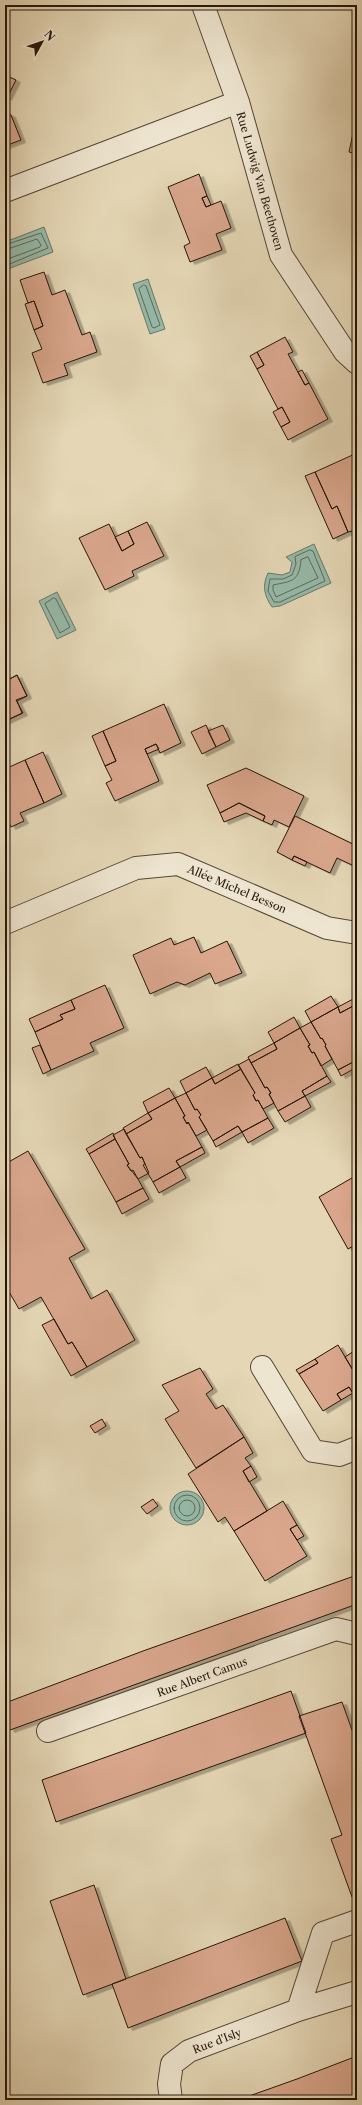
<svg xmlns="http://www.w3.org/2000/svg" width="362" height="2105" viewBox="0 0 362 2105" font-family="'Libre Caslon Text',serif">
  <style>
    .water { fill: #96baa9; stroke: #697869 }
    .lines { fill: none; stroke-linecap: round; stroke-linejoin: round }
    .shore { stroke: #5e685a; stroke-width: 1 }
    .building { fill: #daa78d; stroke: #25160a; filter: url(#shadow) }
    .minor-casing { stroke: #554635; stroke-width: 24 }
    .minor { stroke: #eee5d0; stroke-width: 22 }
    .labels { text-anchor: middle; stroke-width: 3; stroke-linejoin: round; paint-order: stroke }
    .street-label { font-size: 11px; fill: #25160a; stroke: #eee5d0 }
  </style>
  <defs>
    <filter id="shadow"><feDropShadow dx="4.5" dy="2.5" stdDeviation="0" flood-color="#0004"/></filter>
  </defs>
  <rect width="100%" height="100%" fill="#e5d7b6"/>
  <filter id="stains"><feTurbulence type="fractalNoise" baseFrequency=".005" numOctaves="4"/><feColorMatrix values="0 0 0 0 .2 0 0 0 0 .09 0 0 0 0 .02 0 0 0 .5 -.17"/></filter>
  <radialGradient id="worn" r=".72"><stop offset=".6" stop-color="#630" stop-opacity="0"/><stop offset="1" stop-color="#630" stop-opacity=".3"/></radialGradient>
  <!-- water -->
  <path class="water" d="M44,227L53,252L5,270V242Z
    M148,279L165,329L150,334L133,284Z
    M314,544L331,583L280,606L272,607C264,595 262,586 268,573L282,575L290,572L292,562L286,557Z
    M57,592L76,630L57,639L39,601Z
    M170 1508a17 17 0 1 1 34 0a17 17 0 1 1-34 0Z"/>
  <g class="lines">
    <!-- shore -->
    <path class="shore" d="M5,245L41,233L48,248L5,266
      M5,250L37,239L41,245L40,247L5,260
      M144,285L146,286L160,325L154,328L152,327L139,289Z
      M310,550L313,551L325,581L280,602H274L268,591L270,579H283L292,575L296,564L295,557Z
      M308,557L318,578L276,597L273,590V585C292,581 299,582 301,560Z
      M54,598L56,599L70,627L60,633L45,604Z
      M174 1508a13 13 0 1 1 26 0a13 13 0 1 1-26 0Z
      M179 1508a8 8 0 1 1 16 0a8 8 0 1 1-16 0Z"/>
  </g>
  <!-- building -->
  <path class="building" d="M5,75L16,80L7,98L5,97Z
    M5,112L11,115L21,140L5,146Z
    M357,117V139L352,138Z
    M352,138L357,139V154L349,152Z
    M199,174L207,196L202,198L206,207L221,201L231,228L216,234L222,250L190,262L184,246L190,243L168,187Z
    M207,196L211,205L206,207L202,198Z
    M44,272L52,295L65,290L82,335L90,332L97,352L64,364L68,375L43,383L32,353L42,349L34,330L43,326L34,301L28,303L20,280Z
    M34,301L43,326L34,330L25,304Z
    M285,337L293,352L288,354L305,385L309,383L328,419L288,440L281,427L290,422L282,407L278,409L257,369L264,365L257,352Z
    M257,352L264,365L257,369L250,356Z
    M302,370L309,383L305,385L298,372Z
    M282,407L290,422L281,427L273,412Z
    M357,453V542L352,531L348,532L337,506L332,509L315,472Z
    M315,472L332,509L337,506L348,532L333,539L305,476Z
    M147,522L164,556L132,571L134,576L105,590L79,538L109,524L122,551L134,544L128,531Z
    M128,531L134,544L122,551L115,537Z
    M5,673L8,680L17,675L27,696L17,701L22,713L6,721Z
    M5,673L8,680L17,675L27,696L16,700L23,713L5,721Z
    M164,704L181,743L160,753L156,744L145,749L159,781L115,801L106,783L112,780L105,766L116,761L103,731Z
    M206,725L216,747L202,754L191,732Z
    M223,725L230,740L216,747L208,731Z
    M103,731L116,761L105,766L92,736Z
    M156,744L159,749L147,754L145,749Z
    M43,752L62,794L44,803L25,760Z
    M25,760L44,803L20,813L24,821L11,827L7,819L5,820V769Z
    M246,768L304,796L289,827L274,820L272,825L263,821L265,816L239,803L220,813L207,785Z
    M239,803L265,816L263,821L246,813L224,822L220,813Z
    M295,816L357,846V859L354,866L337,858L330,873L294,856L292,860L277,852Z
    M294,856L307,862L305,866L292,860Z
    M194,937L201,953L227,941L242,973L215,984L210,973L185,985L177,982L150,994L133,955L171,938L174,945Z
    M105,985L124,1028L90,1043L94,1051L51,1070L35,1032L63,1019L60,1015L75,1009L71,1000Z
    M331,996L338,1007L311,1022L305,1011Z
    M357,997V1004L340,1013L338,1007Z
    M71,1000L75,1009L60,1015L63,1019L35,1032L29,1019Z
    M357,1004V1060L338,1070L325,1046L326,1045L322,1038L321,1039L311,1022L338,1007L340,1013Z
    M294,1017L300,1028L274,1043L268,1032Z
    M311,1022L321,1039L322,1038L326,1045L325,1046L332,1059L321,1066L314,1052L312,1053L308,1046L310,1045L300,1028Z
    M300,1028L310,1045L308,1046L312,1053L314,1052L327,1076L302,1091L305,1096L278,1111L269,1094L271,1093L267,1087L265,1088L251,1063L277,1049L274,1043Z
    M274,1043L277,1049L251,1063L248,1057Z
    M40,1045L51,1070L43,1074L32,1048Z
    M249,1059L265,1088L267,1087L271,1093L269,1094L274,1103L263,1109L258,1100L256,1101L253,1095L255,1093L238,1065Z
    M357,1060V1067L341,1076L338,1070Z
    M238,1064L241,1069L215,1084L212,1078Z
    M206,1067L212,1078L186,1093L180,1081Z
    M241,1069L255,1093L253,1095L256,1101L258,1100L268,1118L242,1132L238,1126L213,1141L199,1117L201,1115L197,1109L195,1110L186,1093L212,1078L215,1084Z
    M327,1076L331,1082L305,1096L302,1091Z
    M169,1088L175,1098L148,1113L143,1102Z
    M186,1093L195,1110L197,1109L201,1115L199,1117L207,1130L196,1136L188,1122L187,1124L183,1117L185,1116L175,1098Z
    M305,1096L311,1107L285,1122L278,1111Z
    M175,1098L185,1116L183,1117L187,1124L188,1122L202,1147L176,1161L180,1167L153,1182L143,1165L145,1164L142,1157L140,1158L126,1134L152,1119L148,1113Z
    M148,1113L152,1119L126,1134L123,1128Z
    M268,1118L274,1128L248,1143L242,1132Z
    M238,1126L242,1132L216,1147L213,1141Z
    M124,1129L140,1158L142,1157L149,1173L138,1179L127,1165L129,1164L113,1135Z
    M113,1133L115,1139L89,1154L86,1149Z
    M115,1139L129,1164L127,1165L131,1171L133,1170L143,1188L116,1202L89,1154Z
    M202,1147L205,1153L180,1167L176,1161Z
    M28,1151L85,1249L69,1258L91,1299L107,1290L135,1340L87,1367L72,1342L68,1344L41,1297L19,1309L5,1285V1164Z
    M180,1167L186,1178L159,1193L153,1182Z
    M357,1175V1244L348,1249L319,1197Z
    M143,1188L149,1199L122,1214L116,1202Z
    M54,1319L68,1344L72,1342L87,1367L71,1376L42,1325Z
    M338,1345L357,1377V1400L349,1387L337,1394L341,1400L323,1411L299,1374L318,1363L315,1359Z
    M357,1349V1377L345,1357Z
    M315,1359L318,1363L299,1374L296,1370Z
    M200,1368L213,1389L206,1394L216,1409L223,1405L244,1437L196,1468L165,1419L179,1411L162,1385Z
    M349,1387L353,1393L341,1400L337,1394Z
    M102,1419L106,1426L95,1433L90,1426Z
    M244,1437L253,1453L245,1458L251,1466L243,1471L267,1511L234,1531L225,1517L218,1522L188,1474Z
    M251,1466L257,1477L249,1482L243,1471Z
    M153,1499L158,1506L147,1514L141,1507Z
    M283,1501L297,1525L290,1529L307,1556L265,1581L234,1531Z
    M297,1525L304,1536L297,1540L290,1529Z
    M357,1575V1604L10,1730L5,1718V1703L143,1651Z
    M291,1691L306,1733L56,1822L42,1780Z
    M342,1702L357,1744V1895L352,1897L331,1839L342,1835L299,1716Z
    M94,1885L126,1979L83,1995L50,1901Z
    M285,1918L302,1961L128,2028L112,1984Z
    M357,2056V2100H238L297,2079Z"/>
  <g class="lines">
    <!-- minor casing -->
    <g class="minor-casing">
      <path id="minor" d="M203,5L238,102L281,255L345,352L357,363
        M5,191L238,102
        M5,923L136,868L178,864L327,928L357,933
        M262,1367L313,1451L339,1455L357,1448
        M48,1731L336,1629L357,1634
        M298,2010L357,1992
        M171,2100L169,2084L172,2064L189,2051L298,2010L323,1933L357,1921"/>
    </g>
    <!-- minor -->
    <use href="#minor" class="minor"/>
  </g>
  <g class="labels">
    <!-- street labels -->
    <g class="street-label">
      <text transform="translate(260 181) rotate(74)" y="4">Rue Ludwig Van Beethoven</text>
      <text transform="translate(237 889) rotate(23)" y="4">Allée Michel Besson</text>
      <text transform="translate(202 1677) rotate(-20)" y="4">Rue Albert Camus</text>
      <text transform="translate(217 2041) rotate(-21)" y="4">Rue d'Isly</text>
    </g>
  </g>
  <!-- margin -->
  <rect width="362" height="2105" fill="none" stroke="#e5d7b6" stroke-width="20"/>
  <rect x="6" y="6" width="350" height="2093" fill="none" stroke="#25160a" stroke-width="2"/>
  <rect x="10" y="10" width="342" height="2085" fill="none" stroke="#25160a"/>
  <!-- north arrow -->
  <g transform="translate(42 42) rotate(50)" stroke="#eee5d0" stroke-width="3" paint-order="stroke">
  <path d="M0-3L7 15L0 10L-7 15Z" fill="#25160a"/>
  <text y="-6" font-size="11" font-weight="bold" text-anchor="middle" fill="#25160a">N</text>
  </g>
  <rect width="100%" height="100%" filter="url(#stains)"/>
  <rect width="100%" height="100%" fill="url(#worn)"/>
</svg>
